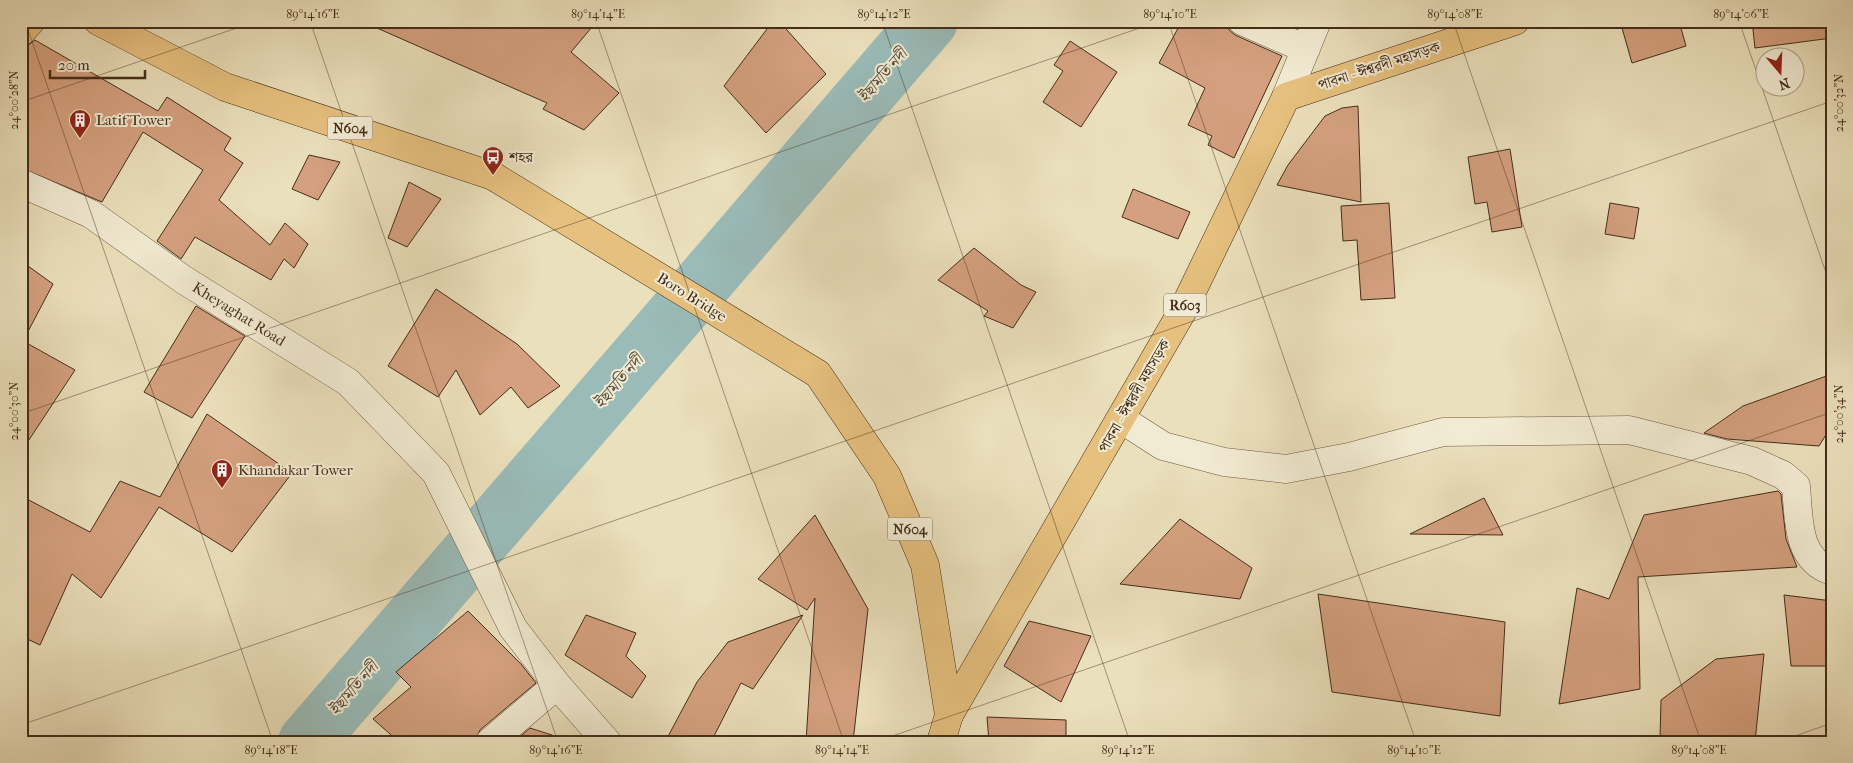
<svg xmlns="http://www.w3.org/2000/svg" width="1853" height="763" viewBox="0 0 1853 763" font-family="'IM FELL French Canon','Noto Serif Bengali',serif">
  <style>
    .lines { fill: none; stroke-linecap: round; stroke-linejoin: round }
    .river { stroke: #9abbb8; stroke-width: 58 }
    .building { fill: #d4a07f; stroke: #452d1a }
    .minor-casing { stroke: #6e5a42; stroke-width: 29 }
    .major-casing { stroke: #452d1a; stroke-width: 29 }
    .highway-casing { stroke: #452d1a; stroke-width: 29 }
    .minor { stroke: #f2ebd3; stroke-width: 28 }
    .major { stroke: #e6c07e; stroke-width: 28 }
    .highway { stroke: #e6c07e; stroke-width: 28 }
    .ticks { fill: none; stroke: #452d1a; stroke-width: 1; stroke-opacity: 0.45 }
    .labels { text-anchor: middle; stroke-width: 4; stroke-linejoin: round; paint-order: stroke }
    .shield { fill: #f2ebd3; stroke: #796652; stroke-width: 1 }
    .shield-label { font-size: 14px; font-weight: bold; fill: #452d1a }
    .street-label { font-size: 15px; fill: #452d1a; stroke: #f2ebd3 }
    .poi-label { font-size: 15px; fill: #452d1a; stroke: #f2ebd3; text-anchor: start }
    .water-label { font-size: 16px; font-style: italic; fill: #5a5042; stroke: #f2ebd3 }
    .neatline { fill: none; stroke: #452d1a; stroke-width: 2 }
    .ticks-label { font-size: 12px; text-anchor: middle; fill: #452d1a }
  </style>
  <rect width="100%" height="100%" fill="#ebe0bc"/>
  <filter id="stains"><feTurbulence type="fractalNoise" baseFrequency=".004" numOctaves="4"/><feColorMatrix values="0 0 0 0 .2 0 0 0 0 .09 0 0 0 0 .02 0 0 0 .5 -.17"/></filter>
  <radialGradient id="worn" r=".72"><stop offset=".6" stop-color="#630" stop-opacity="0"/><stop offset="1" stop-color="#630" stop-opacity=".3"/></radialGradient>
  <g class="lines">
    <!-- river -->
    <path class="river" d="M307,742L929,21"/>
  </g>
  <!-- building -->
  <path class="building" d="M361,21H597L571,52L619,93L584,130L543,109L547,103Z
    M773,21H779L826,74L766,133L724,86Z
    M1182,21H1227L1229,30L1235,35L1282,56L1234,158L1208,145L1212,136L1188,125L1205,88L1159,63Z
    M1620,21H1679L1686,46L1632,63Z
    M1752,21H1832V38L1755,48Z
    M35,40L158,111L167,97L231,138L224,150L243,163L219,200L270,245L285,223L308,244L294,268L284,259L271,280L195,237L181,259L157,241L203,170L143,132L102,202L21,168V47H26Z
    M1070,41L1117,72L1081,127L1043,102L1063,71L1054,65Z
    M1358,106L1361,202L1277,185L1288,165L1325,116L1342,108Z
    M1510,149L1522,227L1492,232L1487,202L1475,204L1468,157Z
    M309,155L340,162L318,200L292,189Z
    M409,182L441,199L407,247L388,238Z
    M1133,189L1190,212L1178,239L1122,217Z
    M1389,203L1395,298L1361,300L1357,240L1343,241L1341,206Z
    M1610,203L1639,208L1634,239L1605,234Z
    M974,248L1021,285L1036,292L1013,328L984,316L988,311L938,280Z
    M21,261L53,284L23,341L75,370L21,452Z
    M436,289L517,344L560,386L528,408L511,387L480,415L456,370L438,397L388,366Z
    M196,306L245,336L192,418L144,392Z
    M1832,374V425L1819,446L1727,439L1704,433L1743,406Z
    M207,414L292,473L232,552L159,507L101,598L72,574L40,645L21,636V496L90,532L120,481L160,497Z
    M1778,491L1781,494L1786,539L1797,567L1638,577L1640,689L1559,704L1577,588L1609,599L1644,515Z
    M1484,498L1503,535L1410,534Z
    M815,515L868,609L853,742H806L815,598L807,610L758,579Z
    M1180,519L1252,568L1240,599L1120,584Z
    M1318,594L1505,622L1500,716L1332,692Z
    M1784,595L1832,601V666H1791Z
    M468,611L521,664L536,683L480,730L475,742H399L373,719L411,687L396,672Z
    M586,615L636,633L626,656L646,676L632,698L565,655Z
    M803,615L753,689L741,683L711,742H665L697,682L728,642Z
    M1029,621L1091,636L1061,702L1004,666Z
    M1764,654L1755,742H1696L1660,738L1661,700L1716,659Z
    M987,717L1066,720V742H989Z
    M530,728L555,736L554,742H514Z"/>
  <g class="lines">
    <!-- minor casing -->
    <g class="minor-casing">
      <path id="minor" d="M1242,21L1306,49
        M1286,97L1317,21
        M21,183L91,214L184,280L348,382L436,473L513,628L557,685L607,742
        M1121,419L1163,446L1224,462L1286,469L1349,457L1443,432L1629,430L1752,461L1783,475L1796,486C1799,518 1796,560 1832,571
        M490,742L557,685"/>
    </g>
    <!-- major casing -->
    <g class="major-casing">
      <path id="major" d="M21,32L31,21
        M949,715L1183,310L1286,97L1515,21"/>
    </g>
    <!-- highway casing -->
    <g class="highway-casing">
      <path id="highway" d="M98,21L225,87L493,176L818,374L887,476L925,565L949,715L941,742"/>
    </g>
    <!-- minor -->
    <use href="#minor" class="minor"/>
    <!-- major -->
    <use href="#major" class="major"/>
    <!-- highway -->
    <use href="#highway" class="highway"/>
  </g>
  <!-- ticks -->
  <path class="ticks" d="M25,21L273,742M310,21L558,742M596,21L844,742M882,21L1130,742M1168,21L1416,742M1453,21L1701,742M1739,21L1832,290M21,102L257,21M21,414L1160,21M21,725L1832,101M875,742L1832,412M1778,742L1832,723"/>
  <!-- icons -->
  <defs>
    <g id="building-pin" transform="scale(1.125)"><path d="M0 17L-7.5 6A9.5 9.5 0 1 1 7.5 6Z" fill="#8f2418" stroke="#f2ebd3"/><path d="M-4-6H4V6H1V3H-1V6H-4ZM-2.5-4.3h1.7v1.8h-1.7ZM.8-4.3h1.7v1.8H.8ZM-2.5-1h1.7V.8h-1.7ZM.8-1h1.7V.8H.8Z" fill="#fff"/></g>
    <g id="bus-pin" transform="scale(1.125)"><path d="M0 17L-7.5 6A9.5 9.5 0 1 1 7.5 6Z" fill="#8f2418" stroke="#f2ebd3"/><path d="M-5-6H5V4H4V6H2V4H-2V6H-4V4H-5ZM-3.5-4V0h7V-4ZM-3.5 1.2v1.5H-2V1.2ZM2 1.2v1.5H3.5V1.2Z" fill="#fff"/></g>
  </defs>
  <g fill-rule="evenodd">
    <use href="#building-pin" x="80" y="120"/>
    <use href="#bus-pin" x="493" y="157"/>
    <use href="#building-pin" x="222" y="470"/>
  </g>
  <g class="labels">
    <!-- shield labels -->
    <g class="shield">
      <rect x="327.5" y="116.5" width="45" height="23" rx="4"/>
      <rect x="1164" y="293.5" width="42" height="23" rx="4"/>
      <rect x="887.5" y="517.5" width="45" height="23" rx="4"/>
    </g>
    <g class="shield-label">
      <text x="350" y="133">N604</text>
      <text x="1185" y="310">R603</text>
      <text x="910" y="534">N604</text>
    </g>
    <!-- street labels -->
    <g class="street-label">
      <text transform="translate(1379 66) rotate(-18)" y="5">পাবনা - ঈশ্বরদী মহাসড়ক</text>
      <text transform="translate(692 297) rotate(32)" y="5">Boro Bridge</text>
      <text transform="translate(239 314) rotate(32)" y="5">Kheyaghat Road</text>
      <text transform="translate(1134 396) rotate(-60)" y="5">পাবনা - ঈশ্বরদী মহাসড়ক</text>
    </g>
    <!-- poi labels -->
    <g class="poi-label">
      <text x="96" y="125">Latif Tower</text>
      <text x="509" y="162">শহর</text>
      <text x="238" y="475">Khandakar Tower</text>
    </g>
    <!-- water labels -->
    <g class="water-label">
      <text transform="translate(882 75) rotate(-49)" y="6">ইছামতি নদী</text>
      <text transform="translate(618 381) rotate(-49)" y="6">ইছামতি নদী</text>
      <text transform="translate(353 688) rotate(-49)" y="6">ইছামতি নদী</text>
    </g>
  </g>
  <!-- margin -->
  <rect width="1853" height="763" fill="none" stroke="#ebe0bc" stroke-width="55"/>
  <!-- north arrow -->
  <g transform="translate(1780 72) rotate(161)"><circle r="24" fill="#f2ebd3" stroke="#ad9f89"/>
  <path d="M0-4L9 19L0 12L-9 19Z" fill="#8f2418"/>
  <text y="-8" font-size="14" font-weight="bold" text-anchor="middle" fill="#452d1a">N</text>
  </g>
  <!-- scale -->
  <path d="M50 70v8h95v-8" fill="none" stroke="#452d1a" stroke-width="2.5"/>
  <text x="58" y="70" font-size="15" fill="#452d1a" stroke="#f2ebd3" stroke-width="4" paint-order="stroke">20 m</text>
  <rect x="28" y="28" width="1798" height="708" class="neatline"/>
  <g class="ticks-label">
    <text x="313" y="18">89°14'16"E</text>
    <text x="598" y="18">89°14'14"E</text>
    <text x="884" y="18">89°14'12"E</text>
    <text x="1170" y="18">89°14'10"E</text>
    <text x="1455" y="18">89°14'08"E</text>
    <text x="1741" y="18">89°14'06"E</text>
    <text transform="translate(14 100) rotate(-90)" y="4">24°00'28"N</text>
    <text transform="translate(1839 103) rotate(-90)" y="4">24°00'32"N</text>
    <text transform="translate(14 411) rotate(-90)" y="4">24°00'30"N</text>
    <text transform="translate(1839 414) rotate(-90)" y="4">24°00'34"N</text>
    <text x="271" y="754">89°14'18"E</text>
    <text x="556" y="754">89°14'16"E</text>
    <text x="842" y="754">89°14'14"E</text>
    <text x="1128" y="754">89°14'12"E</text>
    <text x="1414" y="754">89°14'10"E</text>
    <text x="1699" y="754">89°14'08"E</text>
  </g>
  <rect width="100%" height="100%" filter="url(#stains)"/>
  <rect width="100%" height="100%" fill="url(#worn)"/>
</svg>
